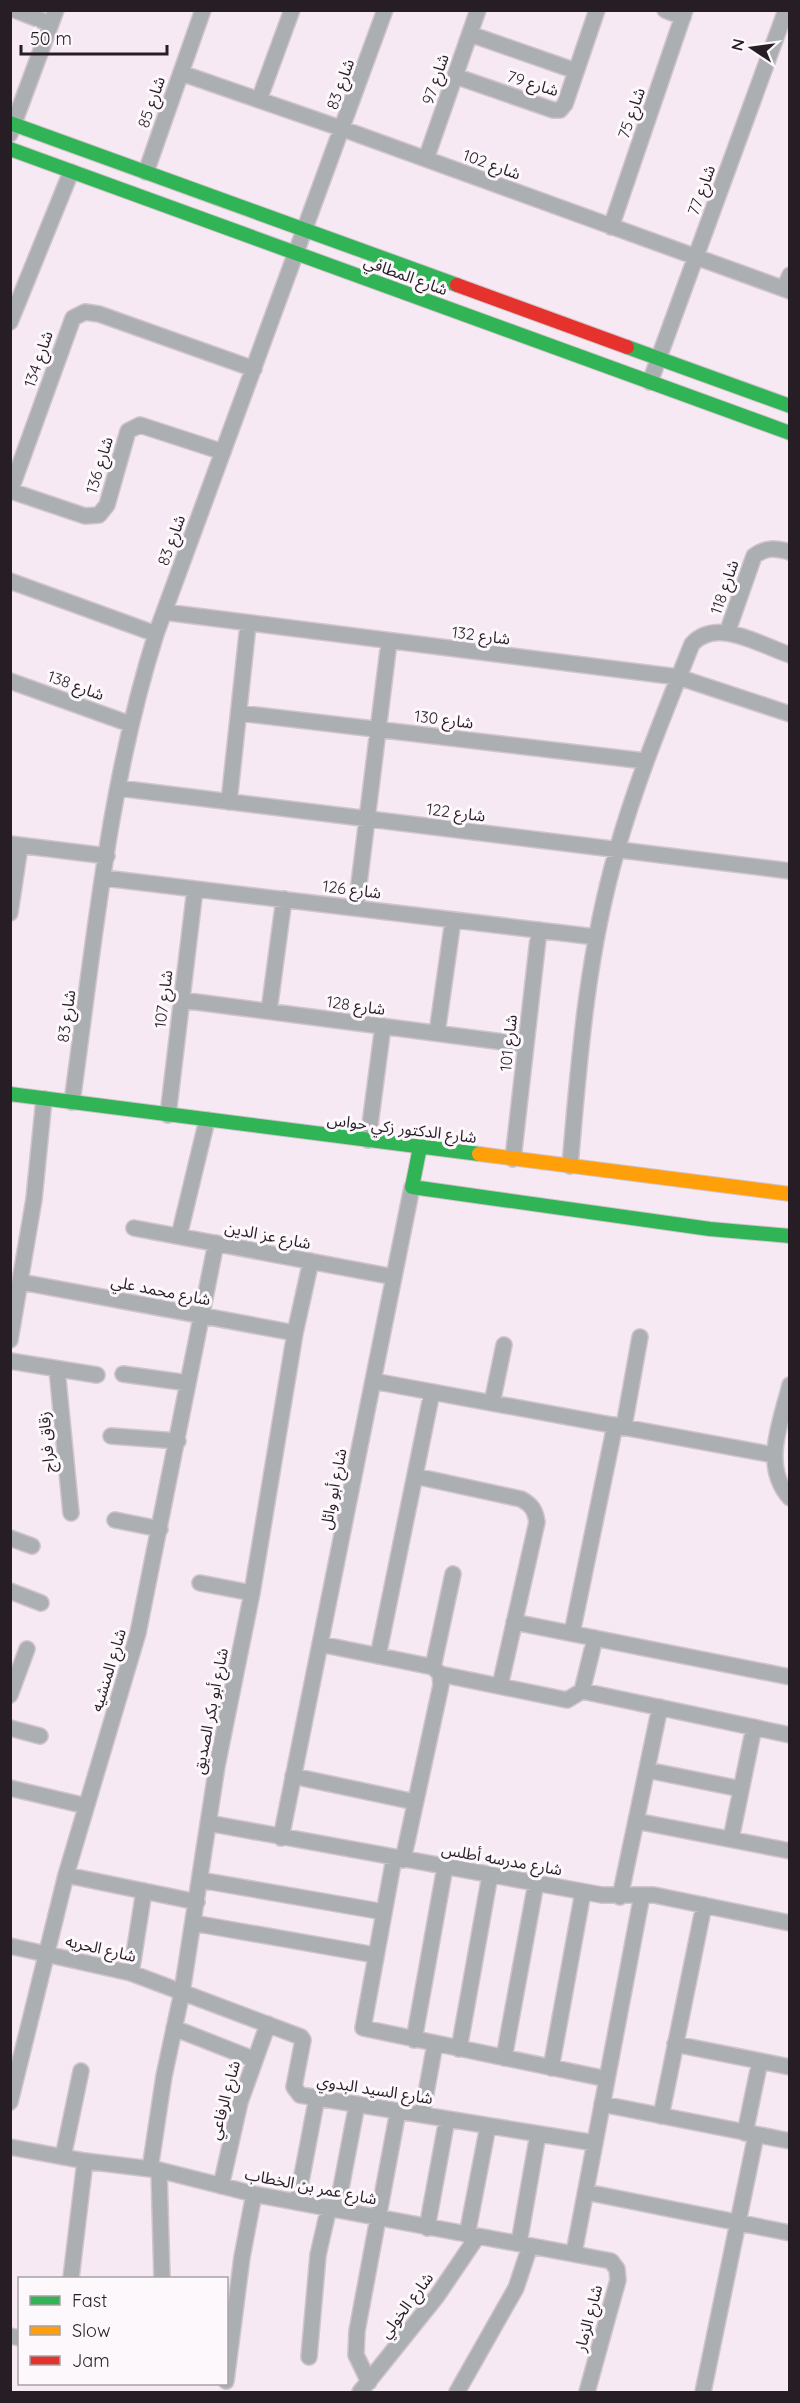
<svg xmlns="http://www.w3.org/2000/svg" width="800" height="2403" viewBox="0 0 800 2403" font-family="Quicksand,'Noto Sans Arabic',sans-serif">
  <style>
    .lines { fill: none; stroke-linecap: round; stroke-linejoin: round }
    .street-casing { stroke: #d1c5cd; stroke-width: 18 }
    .fast-casing { stroke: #d1c5cd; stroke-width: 16 }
    .slow-casing { stroke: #d1c5cd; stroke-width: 16 }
    .jam-casing { stroke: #d1c5cd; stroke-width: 16 }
    .street { stroke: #acafb2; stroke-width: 15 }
    .fast { stroke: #30b455; stroke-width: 14 }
    .slow { stroke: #ff9f0a; stroke-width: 14 }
    .jam { stroke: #e5322d; stroke-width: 14 }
    .labels { text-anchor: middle; stroke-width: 6; stroke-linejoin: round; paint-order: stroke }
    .street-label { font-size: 16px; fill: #271e25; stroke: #fdf8fb }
  </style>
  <rect width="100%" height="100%" fill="#f7e9f3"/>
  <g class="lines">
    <!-- street casing -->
    <g class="street-casing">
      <path id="street" d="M15,10L51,24
        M665,10L683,17
        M470,34L576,71
        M181,73L343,129L790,291
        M455,76L553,110H560L565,104L597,10
        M259,100L292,10
        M10,134L56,10
        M426,159L478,10
        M146,172L203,10
        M611,227L685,10
        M784,289L790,275
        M10,322L71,172
        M650,382L786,10
        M11,491L85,516L99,515L107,505L128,431L140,425L223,452
        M10,492L73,318L85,312L99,314L254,369
        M10,581L156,634
        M164,612L678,677L790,714
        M727,633L754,556C766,547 775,548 790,552
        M10,681L130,724
        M239,713L645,761
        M118,788L790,871
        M229,802L248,625
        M10,844L107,856
        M104,878L596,937
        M356,908L389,642
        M10,913L20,846
        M181,1000L526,1045
        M269,1011L284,899
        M437,1033L453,920
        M72,1102C94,945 108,785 156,634L385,10
        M168,1115L195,889
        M368,1140L383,1026
        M513,1159L539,930
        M570,1166C579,1060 587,953 617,850C637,779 665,712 692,644C717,617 760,645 790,655
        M134,1228L394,1277
        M179,1236L207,1120
        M21,1282L295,1333
        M10,1340L34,1199L44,1099
        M10,1361L97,1375
        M57,1369L71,1513
        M123,1374L188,1383
        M373,1381L774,1455
        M790,1385C781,1422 761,1466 790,1498
        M492,1403L504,1345
        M624,1426L640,1337
        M111,1436L178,1441
        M415,1476L521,1499C532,1505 535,1510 537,1522L500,1686
        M115,1520L160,1529
        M10,1538L32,1546
        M200,1583L252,1593
        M10,1591L41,1603
        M514,1622L790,1677
        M572,1633L615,1425
        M320,1644L433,1667L440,1674L441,1685L403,1860
        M378,1656L432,1392
        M433,1667L453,1574
        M440,1674L567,1700L582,1691L595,1638
        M582,1691L790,1735
        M10,1695L27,1649
        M10,1728L40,1736
        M647,1770L741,1789
        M293,1776L415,1802
        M10,1788L86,1806
        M636,1821L790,1851
        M208,1823L602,1895H654L790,1923
        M281,1838L412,1187
        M731,1839L754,1727
        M394,1858L363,2028L607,2079
        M66,1875L197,1902
        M200,1880L384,1912
        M620,1897L660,1707
        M193,1923L375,1955
        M10,1946L131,1973L301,2037L303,2040L294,2087L300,2095L595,2143
        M131,1973L144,1891
        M174,2028L253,2059
        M414,2040L445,1867
        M675,2044L790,2067
        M459,2049L490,1875
        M504,2058L536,1883
        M551,2068L583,1892
        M10,2102L66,1875L138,1633L216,1243
        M602,2104L790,2141
        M422,2115L435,2044
        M661,2116L704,1905
        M745,2133L760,2061
        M10,2147L85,2161L159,2170L254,2194L611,2261L617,2269L618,2280L587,2392
        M63,2157L81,2071
        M150,2169L164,2076L182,1992L217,1766L252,1593L295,1333L311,1261
        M159,2170L162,2278
        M221,2186L240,2102L268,2024
        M586,2192L790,2233
        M297,2202L317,2097
        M337,2209L357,2104
        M427,2228L447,2119
        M467,2235L488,2126
        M519,2243L538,2134
        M574,2253L642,1895
        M71,2278L85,2161
        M10,2336L20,2338
        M309,2357L318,2255L329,2207
        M226,2381L242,2257L254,2194
        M369,2382L356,2355L357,2331L398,2111
        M360,2392L437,2296L477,2237
        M457,2392L516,2288L530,2246
        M703,2392L756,2135"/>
    </g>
    <!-- fast casing -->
    <g class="fast-casing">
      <path id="fast" d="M10,123L457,285
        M10,149L790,433
        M627,347L790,406
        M10,1094L479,1154
        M420,1147L412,1187L710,1229L790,1236"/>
    </g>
    <!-- slow casing -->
    <g class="slow-casing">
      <path id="slow" d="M479,1154L790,1194"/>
    </g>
    <!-- jam casing -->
    <g class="jam-casing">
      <path id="jam" d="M457,285L627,347"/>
    </g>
    <!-- street -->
    <use href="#street" class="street"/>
    <!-- fast -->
    <use href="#fast" class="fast"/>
    <!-- slow -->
    <use href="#slow" class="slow"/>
    <!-- jam -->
    <use href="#jam" class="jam"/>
  </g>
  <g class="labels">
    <!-- street labels -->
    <g class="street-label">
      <text transform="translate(435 79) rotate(-71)" y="6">شارع 97</text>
      <text transform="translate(533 83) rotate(17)" y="6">شارع 79</text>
      <text transform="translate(340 84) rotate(-70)" y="6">شارع 83</text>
      <text transform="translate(151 102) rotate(-71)" y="6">شارع 85</text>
      <text transform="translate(631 113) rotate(-71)" y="6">شارع 75</text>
      <text transform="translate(492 164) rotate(20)" y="6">شارع 102</text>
      <text transform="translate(701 190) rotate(-70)" y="6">شارع 77</text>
      <text transform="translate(406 275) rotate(20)" y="6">شارع المطافي</text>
      <text transform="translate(38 359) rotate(-71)" y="6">شارع 134</text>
      <text transform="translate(99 465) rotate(-73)" y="6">شارع 136</text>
      <text transform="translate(171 540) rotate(-70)" y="6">شارع 83</text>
      <text transform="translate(724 587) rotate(-71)" y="6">شارع 118</text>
      <text transform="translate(481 635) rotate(7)" y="6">شارع 132</text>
      <text transform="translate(76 685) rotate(20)" y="6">شارع 138</text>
      <text transform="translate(444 719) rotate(7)" y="6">شارع 130</text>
      <text transform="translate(456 812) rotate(7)" y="6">شارع 122</text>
      <text transform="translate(352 889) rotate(7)" y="6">شارع 126</text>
      <text transform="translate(163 999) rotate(-83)" y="6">شارع 107</text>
      <text transform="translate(356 1005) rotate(8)" y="6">شارع 128</text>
      <text transform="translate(66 1016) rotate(-82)" y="6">شارع 83</text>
      <text transform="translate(508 1043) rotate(-84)" y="6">شارع 101</text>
      <text transform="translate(402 1128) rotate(7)" y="6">شارع الدكتور زكي حواس</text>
      <text transform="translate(268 1235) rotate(11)" y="6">شارع عز الدين</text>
      <text transform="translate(161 1290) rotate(11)" y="6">شارع محمد علي</text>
      <text transform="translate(46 1442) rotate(-95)" y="6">زقاق فراج</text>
      <text transform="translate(333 1489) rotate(-79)" y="6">شارع أبو وائل</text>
      <text transform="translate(108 1670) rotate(-73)" y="6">شارع المنشيه</text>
      <text transform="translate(210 1711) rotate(-79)" y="6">شارع أبو بكر الصديق</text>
      <text transform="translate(502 1859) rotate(10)" y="6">شارع مدرسه أطلس</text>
      <text transform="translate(101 1948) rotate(13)" y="6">شارع الحريه</text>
      <text transform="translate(375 2089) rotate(9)" y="6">شارع السيد البدوي</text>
      <text transform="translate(224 2100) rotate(-75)" y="6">شارع الرفاعي</text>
      <text transform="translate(311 2186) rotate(11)" y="6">شارع عمر بن الخطاب</text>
      <text transform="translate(406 2305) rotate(-53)" y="6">شارع الخولي</text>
      <text transform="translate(588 2318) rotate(-75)" y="6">شارع الزمار</text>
    </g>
  </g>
  <!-- border -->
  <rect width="800" height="2403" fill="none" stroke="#271e25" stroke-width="24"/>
  <!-- legend -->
  <rect x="18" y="2277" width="210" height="108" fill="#fdf8fb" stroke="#a7a1a5" stroke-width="1.5"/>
  <rect x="30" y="2296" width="30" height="9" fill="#30b455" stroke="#a7a1a5" stroke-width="1.5"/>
  <text x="72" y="2307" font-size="18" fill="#271e25">Fast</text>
  <rect x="30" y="2326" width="30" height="9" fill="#ff9f0a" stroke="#a7a1a5" stroke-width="1.5"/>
  <text x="72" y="2337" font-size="18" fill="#271e25">Slow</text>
  <rect x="30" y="2356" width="30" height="9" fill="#e5322d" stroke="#a7a1a5" stroke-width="1.5"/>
  <text x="72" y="2367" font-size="18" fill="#271e25">Jam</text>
  <!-- north arrow -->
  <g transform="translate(752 48) rotate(283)" stroke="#fdf8fb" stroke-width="4.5" paint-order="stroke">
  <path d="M0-4.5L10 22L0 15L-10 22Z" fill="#271e25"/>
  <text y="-9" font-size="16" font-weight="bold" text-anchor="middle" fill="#271e25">N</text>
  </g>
  <!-- scale -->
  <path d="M21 45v9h146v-9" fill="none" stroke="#271e25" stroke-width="3"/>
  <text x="30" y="45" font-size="18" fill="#271e25" stroke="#fdf8fb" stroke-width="4.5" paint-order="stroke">50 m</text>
</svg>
